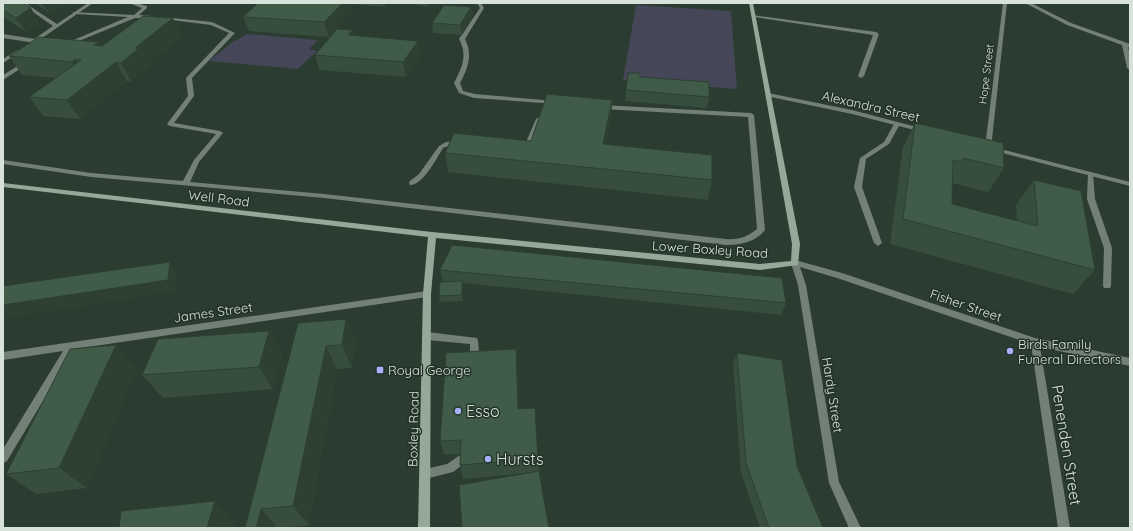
<svg xmlns="http://www.w3.org/2000/svg" width="1133" height="531" viewBox="0 0 1133 531" font-family="Quicksand,sans-serif">
  <style>
    .green { fill: #454758 }
    .lines { fill: none; stroke-linecap: round; stroke-linejoin: round }
    .lane { fill: #738077; fill-rule: evenodd }
    .street { fill: #738077; fill-rule: evenodd }
    .secondary { fill: #95a99a; fill-rule: evenodd }
    .wall { fill: #374e3e }
    .shaded-wall { fill: #2d4032 }
    .building { fill: #405b48; stroke: #2d4032 }
    .poi-dot { fill: #a8b0fc; stroke: #213226; stroke-width: 1.5 }
    .labels { text-anchor: middle; stroke-width: 3; stroke-linejoin: round; paint-order: stroke }
    .far-street-label { font-size: 11px; fill: #d7e2da; stroke: #213226 }
    .street-label { font-size: 13px; fill: #d7e2da; stroke: #213226 }
    .poi-label { font-size: 13px; fill: #d7e2da; stroke: #213226; text-anchor: start }
    .near-poi-label { font-size: 16px; fill: #d7e2da; stroke: #213226; text-anchor: start }
    .near-street-label { font-size: 16px; fill: #d7e2da; stroke: #213226 }
  </style>
  <rect width="100%" height="100%" fill="#2b3c30"/>
  <!-- green -->
  <path class="green" d="M636,5L731,11L737,89L623,80Z
    M247,34L318,40L309,49L317,51L298,69L209,61L231,43Z"/>
  <g class="lines">
    <!-- lane -->
    <path class="lane" d="M129,3H136L147,6V8L139,15L152,16L154,17L152,18H135L69,45L64,44L128,17L75,14H73V12L134,15L142,8Z
      M477,3H481L484,8L465,39C473,55 468,68 460,83L463,91L475,94L555,101L557,102V104L474,98L459,93L454,83C462,68 468,55 459,39L480,8Z
      M752,15L876,32L879,34L864,76L861,78L858,76L873,35L754,17H752Z
      M162,17L212,22L235,33L192,78L194,96L174,123L220,131L223,133L199,162L190,182L324,194L726,239C739,240 747,237 757,229L748,117L602,109L599,107L602,105L751,113L754,115L765,230C756,242 740,245 726,245L324,198L91,177L3,164V160L91,173L183,181L194,160L216,134L170,126L167,124L188,96L186,78L229,33L211,25L164,19H162Z
      M3,34L35,39L38,41L35,43L3,38Z
      M24,62L29,63L3,80V75Z
      M539,117L542,119L529,149L528,150H524L523,149L536,119Z
      M897,122L900,124L889,144L866,159L862,187L882,243L878,246L874,243L854,187L860,158L884,142L894,124Z
      M458,141L461,143L460,144L448,146L443,148C437,158 422,186 410,185L409,183L410,181L419,174L439,146L446,142Z
      M1088,172H1092L1093,174L1095,199L1112,248L1111,286L1110,288H1104L1103,286L1104,248L1087,199Z
      M427,332L477,338L478,341L480,361L478,364L475,365L472,364L470,361V344L427,340L424,339L423,336L424,333Z
      M469,449L473,451L474,454L473,457L453,472L425,479L421,478L420,474L421,470L447,464Z"/>
    <!-- street -->
    <path class="street" d="M20,3H25L57,24L88,3H93L32,45L30,44V42L53,26Z
      M1003,3H1007L991,148L993,147L1130,182V186L991,150L990,148H986L985,147Z
      M1025,3H1031L1071,23L1130,44V48L1128,47L1130,55V70L1127,68L1122,45L1067,25Z
      M17,50L22,51L3,63V59Z
      M768,93L852,110L924,129L925,130L922,132L852,114L766,96V94Z
      M795,260L842,273L1035,338L1130,358V366L1040,347L1070,528H1058L1031,344L837,278L800,267L806,285L839,482L861,528H849L829,483L798,285L791,263Z
      M427,291L430,292L431,294L430,296L427,297L74,349L7,461L3,463V449L63,351L3,360V352Z"/>
    <!-- secondary -->
    <path class="secondary" d="M749,3H753L800,244L798,265L760,270L436,238L431,294L430,528H418L423,294L428,237L3,187V183L432,232L760,264L791,261L792,244Z"/>
  </g>
  <!-- wall -->
  <path class="wall" d="M3,3L40,23L26,32L3,17Z
    M34,3H66L68,6L48,12Z
    M258,3H388L385,7L350,4L352,11L329,37L249,31L243,17Z
    M411,3H444L440,5L428,7L412,4Z
    M471,7L473,17L462,35L433,33L432,23Z
    M353,30L354,36L418,41L420,56L406,77L319,70L315,55Z
    M182,36L148,63L149,66L131,81H127L80,119L43,116L29,97L56,78L22,75L9,56L99,42L101,46Z
    M640,77L709,97L707,108L625,101L626,90Z
    M612,100L611,119L606,145L712,180L708,200L448,172L445,153L531,141Z
    M915,123L1004,168L988,192L952,183V204L1017,221L1016,205L1034,180L1095,270L1073,294L890,244L903,147Z
    M440,270L786,303L781,315L462,283L463,287V301L440,302L439,296L449,282L443,281Z
    M346,319L356,343L352,368L337,369L309,525L279,528H245L298,323Z
    M116,345L137,368L87,488L36,494L6,474Z
    M516,349L518,364L519,409L536,423L539,471L517,474L463,479L460,465V454L444,455L440,441Z
    M737,353L797,466L823,528H760L741,473L733,364Z
    M283,354L273,389L163,398L142,375Z"/>
  <!-- shaded-wall -->
  <path class="shaded-wall" d="M42,3H66L68,6L48,12Z
    M343,3H350L352,11L329,37L324,22Z
    M384,3H388L385,7Z
    M427,3H444L440,5L428,7Z
    M471,7L473,17L462,35L460,25Z
    M31,8L40,23L26,32L16,18Z
    M173,18L182,36L148,63L149,66L131,81L121,63L135,48Z
    M353,30L357,45L348,35Z
    M418,41L420,56L406,77L403,62Z
    M99,42L109,60L94,45Z
    M75,59L87,78L84,80L72,62Z
    M116,62L127,81L80,119L67,100Z
    M612,100L611,119L602,164L603,144Z
    M170,262L178,274L176,291L3,319V305Z
    M462,281L463,287V301L462,295Z
    M346,319L356,343L352,368L342,345Z
    M269,331L283,354L273,389L259,367Z
    M116,345L137,368L87,488L59,468Z
    M326,346L337,369L309,525L293,506Z
    M516,349L518,364L519,424L518,409Z
    M215,501L235,520L233,528H207Z
    M261,509L278,528H256Z"/>
  <!-- building -->
  <path class="building" d="M3,3H22L31,8L16,18L3,10Z
    M258,3H343L324,22L243,17Z
    M444,5L471,7L460,25L432,23Z
    M143,16L173,18L135,48H139L121,63L116,62L67,100L29,97L81,60L75,59L72,62L9,56L39,37L99,42L94,45L102,46Z
    M337,29L353,30L348,35L418,41L403,62L315,55Z
    M628,73H640V77L709,82V97L626,90Z
    M547,94L612,100L603,144L712,155V180L445,153L454,133L531,141Z
    M915,123L1003,143L1004,168L963,158V162L953,160L952,204L1038,226L1034,180L1081,191L1095,270L903,219Z
    M452,245L782,278L786,303L440,270Z
    M170,262L168,280L3,305V286Z
    M462,281V295L439,296L440,282Z
    M346,319L342,345L326,346L293,506L261,509L256,528H245L298,323Z
    M269,331L259,367L142,375L158,339Z
    M116,345L59,468L6,474L70,349Z
    M516,349L518,409L535,408L538,459L460,465L461,440L440,441L446,353Z
    M737,353L782,360L797,466L823,528H769L746,463Z
    M539,471L549,528H462L459,485Z
    M215,501L207,528H119L121,511Z"/>
  <!-- markers -->
  <g class="poi-dot">
    <circle cx="1010" cy="351" r="4"/>
    <rect x="376" y="366" width="8" height="8" rx="2"/>
    <circle cx="458" cy="411" r="4"/>
    <circle cx="488" cy="459" r="4"/>
  </g>
  <g class="labels">
    <!-- far-street labels -->
    <g class="far-street-label">
      <text transform="translate(986 74) rotate(-83)" y="4">Hope Street</text>
    </g>
    <!-- street labels -->
    <g class="street-label">
      <text transform="translate(871 106) rotate(13)" y="5">Alexandra Street</text>
      <text transform="translate(219 198) rotate(7)" y="5">Well Road</text>
      <text transform="translate(710 249) rotate(4)" y="5">Lower Boxley Road</text>
      <text transform="translate(966 305) rotate(19)" y="5">Fisher Street</text>
      <text transform="translate(213 312) rotate(-8)" y="5">James Street</text>
      <text transform="translate(833 395) rotate(81)" y="5">Hardy Street</text>
      <text transform="translate(413 429) rotate(-89)" y="5">Boxley Road</text>
    </g>
    <!-- poi labels -->
    <g class="poi-label">
      <text x="1018" y="349">Birds Family<tspan x="1018" dy="15">Funeral Directors</tspan></text>
      <text x="388" y="375">Royal George</text>
    </g>
    <!-- near-poi labels -->
    <g class="near-poi-label">
      <text x="466" y="417">Esso</text>
      <text x="496" y="465">Hursts</text>
    </g>
    <!-- near-street labels -->
    <g class="near-street-label">
      <text transform="translate(1067 445) rotate(81)" y="6">Penenden Street</text>
    </g>
  </g>
  <!-- border -->
  <rect width="1133" height="531" fill="none" stroke="#d7e2da" stroke-width="8"/>
</svg>
